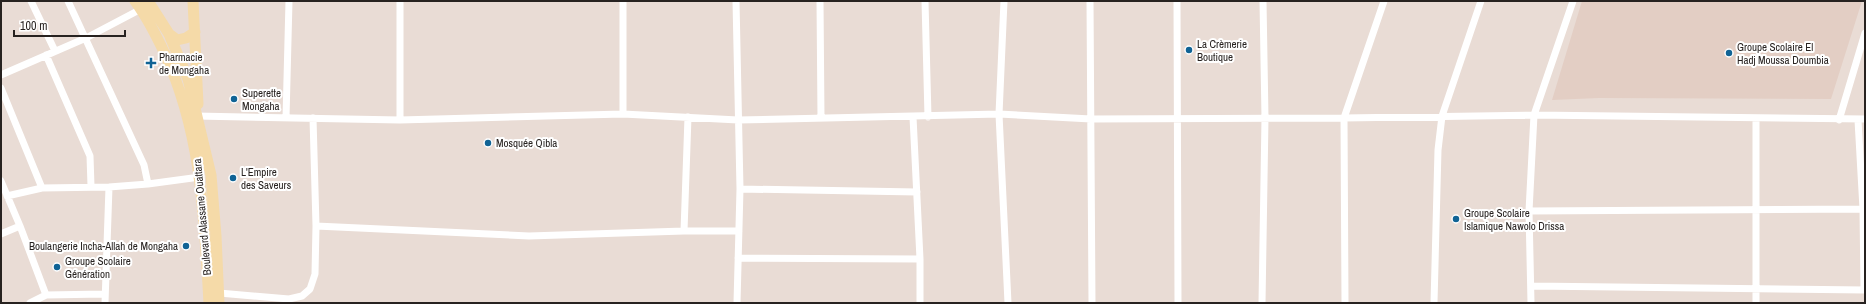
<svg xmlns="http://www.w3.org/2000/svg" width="1866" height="304" viewBox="0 0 1866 304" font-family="'Archivo Narrow',sans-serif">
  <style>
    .built { fill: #e3cec4 }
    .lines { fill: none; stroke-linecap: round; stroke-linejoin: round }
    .minor { stroke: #fff; stroke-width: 7 }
    .primary { stroke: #f5daa8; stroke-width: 11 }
    .poi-dot { fill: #106395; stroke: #fff; stroke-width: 1.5 }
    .labels { text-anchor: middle; stroke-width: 4; stroke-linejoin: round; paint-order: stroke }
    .poi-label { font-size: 11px; fill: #272220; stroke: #fff; text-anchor: start }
    .street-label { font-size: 11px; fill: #272220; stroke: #fff }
  </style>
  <rect width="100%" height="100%" fill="#e9dcd5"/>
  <!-- built -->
  <path class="built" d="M1582,1H1862L1831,99L1599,98L1552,100Z"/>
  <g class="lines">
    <!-- minor -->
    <path class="minor" d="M31,1L55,51
      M68,1L144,165L148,184
      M623,1V114
      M736,1L740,189L737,303
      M820,1L821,118
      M925,1L928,117
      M1004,1L999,114L1008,303
      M1090,1L1092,303
      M1177,1L1178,303
      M46,55L90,156L91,186
      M1,75L86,38L143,8
      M1,88L42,188
      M196,116L400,120L623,114L738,120L999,114L1091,119L1344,118L1534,115L1865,119
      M913,117L920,259V303
      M286,118L289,1
      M1756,118V303
      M400,120V1
      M1839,120L1865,33
      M1858,120L1863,209L1864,290
      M1,181L20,226L46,295
      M740,189L917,192
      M7,196L42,188L109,187L148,184L200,177
      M1529,211L1865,209
      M316,226L529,236L684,231H739
      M684,231L688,117
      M1,234L20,226
      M738,258L920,259
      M1532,286L1865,290
      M219,293L289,299L302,296L310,289L315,274L316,226L313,118
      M30,303L46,295L104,294
      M105,303L109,187
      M1262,303L1265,118L1263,1
      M1345,303L1344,118L1384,1
      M1434,303L1438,150L1442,116L1481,1
      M1531,303L1529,211L1534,115L1573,1"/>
    <!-- primary -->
    <path class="primary" d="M135,1C147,17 156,35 165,54C202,135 204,216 209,303
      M148,1L169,34L188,79L211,175L216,236L219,303
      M193,1L198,104
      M169,34L177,40L186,38L195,32"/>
  </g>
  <!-- markers -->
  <g class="poi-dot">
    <circle cx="1189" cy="50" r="4"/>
    <circle cx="1729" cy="53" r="4"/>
    <path d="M149 57h4v4h4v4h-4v4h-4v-4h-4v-4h4z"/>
    <circle cx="234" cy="99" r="4"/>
    <circle cx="488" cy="143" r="4"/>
    <circle cx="233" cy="178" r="4"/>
    <circle cx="1456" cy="219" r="4"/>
    <circle cx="186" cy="246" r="4"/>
    <circle cx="57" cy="267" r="4"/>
  </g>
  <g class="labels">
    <!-- poi labels -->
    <g class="poi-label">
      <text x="1197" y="48">La Crèmerie<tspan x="1197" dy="13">Boutique</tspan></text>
      <text x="1737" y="51">Groupe Scolaire El<tspan x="1737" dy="13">Hadj Moussa Doumbia</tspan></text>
      <text x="159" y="61">Pharmacie<tspan x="159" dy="13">de Mongaha</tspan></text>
      <text x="242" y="97">Superette<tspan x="242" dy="13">Mongaha</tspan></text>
      <text x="496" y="147">Mosquée Qibla</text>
      <text x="241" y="176">L'Empire<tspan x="241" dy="13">des Saveurs</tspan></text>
      <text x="1464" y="217">Groupe Scolaire<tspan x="1464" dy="13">Islamique Nawolo Drissa</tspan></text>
      <text x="178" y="250" text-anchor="end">Boulangerie Incha-Allah de Mongaha</text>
      <text x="65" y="265">Groupe Scolaire<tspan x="65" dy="13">Génération</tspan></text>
    </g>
    <!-- street labels -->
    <g class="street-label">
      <text transform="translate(202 217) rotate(-95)" y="4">Boulevard Alassane Ouattara</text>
    </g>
  </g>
  <!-- border -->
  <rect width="1866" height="304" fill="none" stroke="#272220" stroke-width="4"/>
  <!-- scale -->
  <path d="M14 30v6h111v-6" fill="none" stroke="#272220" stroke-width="2"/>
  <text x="20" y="30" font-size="12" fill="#272220" stroke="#ffffff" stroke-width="3" paint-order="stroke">100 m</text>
</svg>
